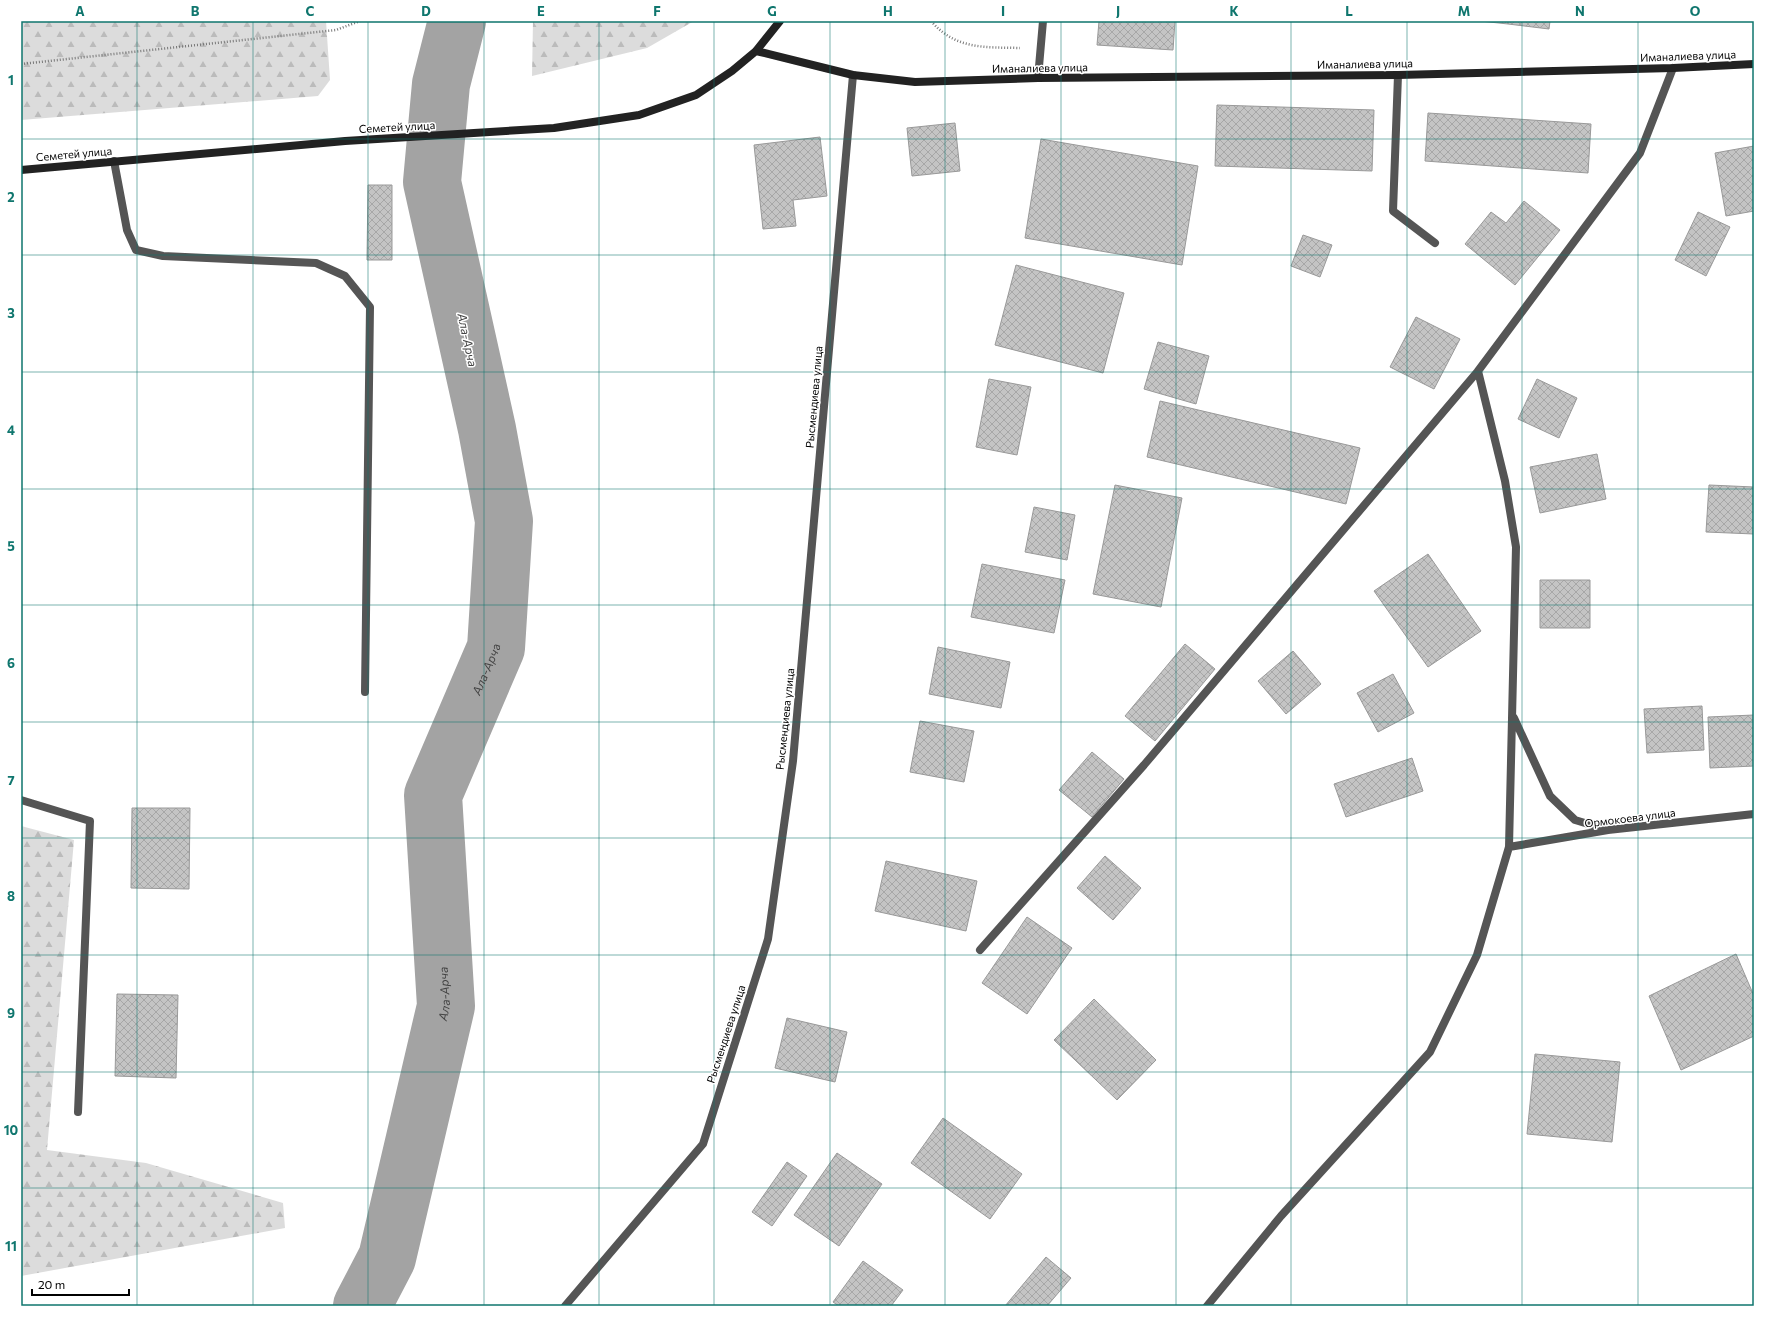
<svg xmlns="http://www.w3.org/2000/svg" width="1775" height="1327" viewBox="0 0 1775 1327" font-family="Commissioner,sans-serif">
  <style>
    .forest { fill: url(#forest-firs) }
    .lines { fill: none; stroke-linecap: round; stroke-linejoin: round }
    .river { stroke: #a3a3a3; stroke-width: 58 }
    .building { fill: url(#building-cross-hatch); stroke: #999 }
    .path { stroke: #777; stroke-width: 2.5; stroke-dasharray: 1 2; stroke-linecap: butt }
    .lane { stroke: #555; stroke-width: 8 }
    .street { stroke: #555; stroke-width: 8 }
    .secondary { stroke: #222; stroke-width: 8 }
    .grid { fill: none; stroke: #0f766e; stroke-width: 1; stroke-opacity: 0.55 }
    .labels { text-anchor: middle; stroke-width: 3; stroke-linejoin: round; paint-order: stroke }
    .street-label { font-size: 11px; fill: #000; stroke: #fff }
    .water-label { font-size: 12px; font-style: italic; fill: #444; stroke: #fff }
    .neatline { fill: none; stroke: #0f766e; stroke-width: 1.5 }
    .grid-label { font-size: 13px; text-anchor: middle; font-weight: bold; fill: #0f766e }
  </style>
  <defs>
    <pattern id="forest-firs" width="22" height="20" patternUnits="userSpaceOnUse"><rect width="22" height="20" fill="#dcdcdc"/><path d="M5 1l3.5 6h-7zM16 11l3.5 6h-7z" fill="#bbb"/></pattern>
    <pattern id="building-cross-hatch" width="8" height="8" patternUnits="userSpaceOnUse"><rect width="8" height="8" fill="#c4c4c4"/><path d="M0 0l8 8M0 8l8-8" fill="none" stroke="#a7a7a7"/></pattern>
  </defs>
  <rect width="100%" height="100%" fill="#fff"/>
  <!-- forest -->
  <path class="forest" d="M21,21H326L330,80L318,96L21,120Z
    M533,21H694L647,48L532,76Z
    M21,826L74,840L47,1150L146,1163L283,1203L285,1228L21,1276Z"/>
  <g class="lines">
    <!-- river -->
    <path class="river" id="s1" d="M362,1306L387,1258L446,1006L433,795L496,648L504,521L487,429L432,182L441,84L457,21"/>
  </g>
  <!-- building -->
  <path class="building" d="M1099,21H1175L1173,50L1097,45Z
    M1480,21H1508V24Z
    M1508,21H1550L1549,29L1508,24Z
    M1217,105L1374,110L1372,171L1215,166Z
    M1428,113L1591,124L1588,173L1425,161Z
    M955,123L960,171L912,176L907,128Z
    M820,137L827,196L793,200L796,226L763,229L754,145Z
    M1041,139L1198,166L1182,265L1025,238Z
    M1754,146V211L1726,216L1715,153Z
    M368,185H392V260H367Z
    M1524,201L1560,230L1515,285L1465,244L1491,212L1506,223Z
    M1698,212L1730,227L1706,276L1675,260Z
    M1303,235L1332,245L1320,277L1291,266Z
    M1016,265L1124,293L1103,373L995,345Z
    M1416,317L1460,339L1434,389L1390,367Z
    M1158,342L1209,356L1196,404L1144,389Z
    M989,379L1031,387L1017,455L976,447Z
    M1537,379L1577,398L1559,438L1518,419Z
    M1160,401L1360,448L1346,504L1147,457Z
    M1597,454L1606,499L1540,513L1530,467Z
    M1115,485L1182,498L1161,607L1093,594Z
    M1709,485L1754,487V534L1706,532Z
    M1034,507L1075,515L1067,560L1025,552Z
    M1428,554L1481,631L1428,667L1374,591Z
    M982,564L1065,580L1054,633L971,617Z
    M1540,580H1590V628H1540Z
    M1185,644L1215,669L1155,741L1125,716Z
    M938,647L1010,662L1001,708L929,694Z
    M1293,651L1321,684L1286,714L1258,681Z
    M1393,674L1414,713L1378,732L1357,693Z
    M1702,706L1704,750L1647,753L1644,709Z
    M1754,715V766L1710,768L1708,717Z
    M920,721L974,731L964,782L910,772Z
    M1092,752L1124,779L1092,817L1059,790Z
    M1412,758L1423,791L1346,817L1334,784Z
    M132,808H190L189,889L131,888Z
    M1105,856L1141,888L1113,920L1077,888Z
    M886,861L977,881L966,931L875,911Z
    M1027,917L1072,948L1027,1014L982,983Z
    M1736,954L1754,996V1036L1681,1070L1649,996Z
    M117,994L178,995L176,1078L115,1076Z
    M1094,999L1156,1060L1117,1100L1054,1040Z
    M787,1018L847,1032L835,1082L775,1068Z
    M1535,1054L1620,1062L1612,1142L1527,1134Z
    M943,1118L1022,1174L990,1219L911,1163Z
    M837,1153L882,1184L839,1246L794,1215Z
    M787,1162L807,1176L772,1226L752,1212Z
    M1046,1257L1071,1278L1047,1306H1005Z
    M863,1261L903,1290L891,1306H839L833,1302Z"/>
  <g class="lines">
    <!-- path -->
    <path class="path" d="M931,21C956,50 985,47 1020,48
      M21,64L336,30L360,21"/>
    <!-- lane -->
    <path class="lane" d="M1398,75L1393,211L1435,243
      M1038,78L1043,21
      M114,161L127,230L136,250L163,256L316,263L345,276L370,307L365,692
      M21,800L90,821L78,1112"/>
    <!-- street -->
    <path class="street" d="M1514,718L1550,796L1575,820L1605,829
      M1509,847L1608,830L1754,814
      M980,950L1144,765L1478,371
      M565,1306L703,1144L768,939L793,761L853,75
      M1207,1306L1281,1216L1430,1052L1477,955L1509,847L1516,547L1505,481L1478,371L1640,153L1673,68"/>
    <!-- secondary -->
    <path class="secondary" d="M756,51L853,75L915,82L1038,78L1398,75L1673,68L1754,64
      M21,170L345,141L554,128L639,115L696,95L732,71L756,51L780,21"/>
  </g>
  <!-- grid -->
  <path class="grid" d="M137,21V1306M253,21V1306M368,21V1306M484,21V1306M599,21V1306M714,21V1306M830,21V1306M945,21V1306M1061,21V1306M1176,21V1306M1291,21V1306M1407,21V1306M1522,21V1306M1638,21V1306M21,139H1754M21,255H1754M21,372H1754M21,489H1754M21,605H1754M21,722H1754M21,838H1754M21,955H1754M21,1072H1754M21,1188H1754"/>
  <g class="labels">
    <!-- street labels -->
    <g class="street-label">
      <text transform="translate(1688 56) rotate(-2)" y="4">Иманалиева улица</text>
      <text transform="translate(1365 64) rotate(-1)" y="4">Иманалиева улица</text>
      <text transform="translate(1040 68) rotate(-1)" y="4">Иманалиева улица</text>
      <text transform="translate(397 127) rotate(-3)" y="4">Семетей улица</text>
      <text transform="translate(74 154) rotate(-5)" y="4">Семетей улица</text>
      <text transform="translate(814 397) rotate(-85)" y="4">Рысмендиева улица</text>
      <text transform="translate(785 719) rotate(-84)" y="4">Рысмендиева улица</text>
      <text transform="translate(1630 818) rotate(-7)" y="4">Ормокоева улица</text>
      <text transform="translate(726 1034) rotate(-72)" y="4">Рысмендиева улица</text>
    </g>
    <!-- water labels -->
    <g class="water-label">
      <text transform="translate(467 340) rotate(78)" y="4">Ала-Арча</text>
      <text dy="4" stroke="none"><textPath href="#s1" startOffset="661">Ала-Арча</textPath></text>
      <text dy="4" stroke="none"><textPath href="#s1" startOffset="325">Ала-Арча</textPath></text>
    </g>
  </g>
  <!-- border -->
  <rect width="1775" height="1327" fill="none" stroke="#ffffff" stroke-width="44"/>
  <!-- scale -->
  <path d="M32 1289v6h97v-6" fill="none" stroke="#000000" stroke-width="2"/>
  <text x="38" y="1289" font-size="12" fill="#000000" stroke="#ffffff" stroke-width="3" paint-order="stroke">20 m</text>
  <rect x="22" y="22" width="1731" height="1283" class="neatline"/>
  <g class="grid-label">
    <text x="80" y="16">A</text>
    <text x="195" y="16">B</text>
    <text x="310" y="16">C</text>
    <text x="426" y="16">D</text>
    <text x="541" y="16">E</text>
    <text x="657" y="16">F</text>
    <text x="772" y="16">G</text>
    <text x="888" y="16">H</text>
    <text x="1003" y="16">I</text>
    <text x="1118" y="16">J</text>
    <text x="1234" y="16">K</text>
    <text x="1349" y="16">L</text>
    <text x="1464" y="16">M</text>
    <text x="1580" y="16">N</text>
    <text x="1695" y="16">O</text>
    <text x="11" y="85">1</text>
    <text x="11" y="202">2</text>
    <text x="11" y="318">3</text>
    <text x="11" y="435">4</text>
    <text x="11" y="551">5</text>
    <text x="11" y="668">6</text>
    <text x="11" y="785">7</text>
    <text x="11" y="901">8</text>
    <text x="11" y="1018">9</text>
    <text x="11" y="1135">10</text>
    <text x="11" y="1251">11</text>
  </g>
</svg>
